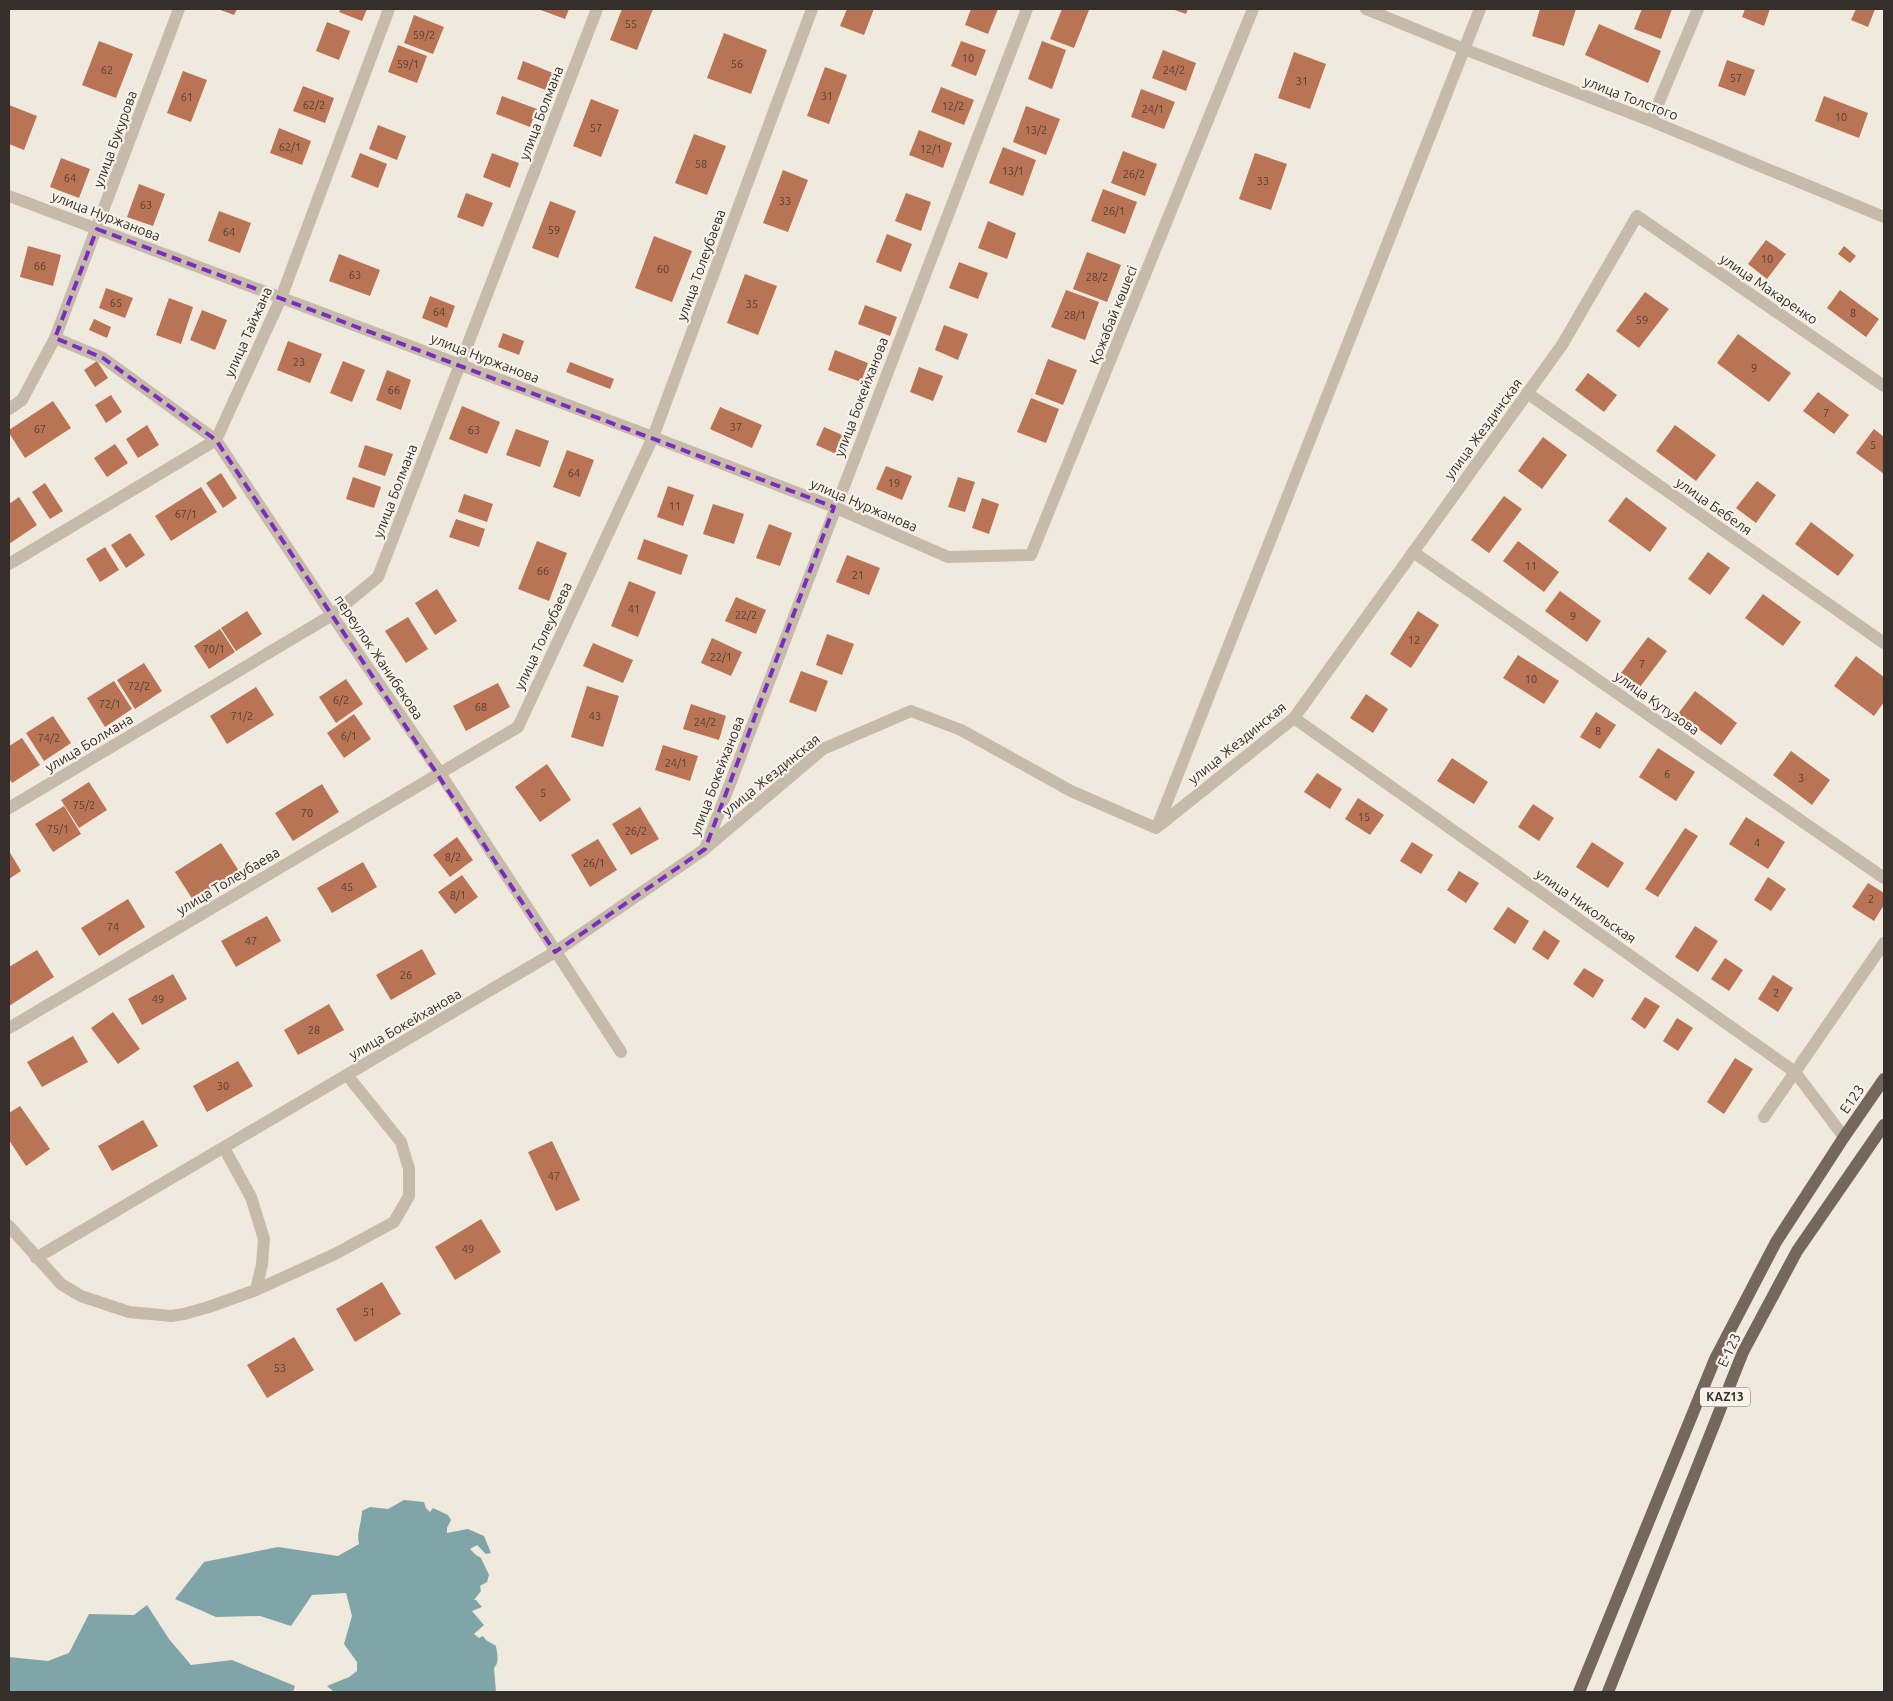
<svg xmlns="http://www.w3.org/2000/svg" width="1893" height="1701" viewBox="0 0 1893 1701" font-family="Ubuntu,sans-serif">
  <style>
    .water { fill: #80a5a9 }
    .building { fill: #b87454 }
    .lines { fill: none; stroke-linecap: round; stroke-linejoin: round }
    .minor { stroke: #c6baab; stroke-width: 12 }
    .major { stroke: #75675c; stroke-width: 12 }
    .marked { fill: none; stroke: #7b2cbf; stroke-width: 4; stroke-dasharray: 10 6; stroke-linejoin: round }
    .labels { text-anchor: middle; stroke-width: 4.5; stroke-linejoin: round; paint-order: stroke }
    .number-label { font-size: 11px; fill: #564034 }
    .shield { fill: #f8f2ea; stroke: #706964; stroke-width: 1 }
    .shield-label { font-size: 12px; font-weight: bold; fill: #352e2a }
    .street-label { font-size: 14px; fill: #352e2a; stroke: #f8f2ea }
  </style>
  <rect width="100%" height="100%" fill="#f0e9de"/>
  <!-- water -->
  <path class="water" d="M404,1500L424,1502L426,1508L430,1512L433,1508L448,1515L451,1520L447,1528V1533L468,1529L484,1536L491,1553L486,1554L477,1545L470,1549L476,1555L481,1558L489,1575L487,1582L480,1586L481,1591L474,1600H476L482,1607L472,1611L484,1625L474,1634L479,1638L483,1636L486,1640L496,1646C497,1654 500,1662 494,1668L496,1692H334L327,1686L349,1677L357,1671V1662L344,1644L352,1616L346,1593L312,1595L291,1626L260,1616L216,1617L175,1599L204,1562L278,1547L338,1556L359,1544C356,1533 362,1522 362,1511L370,1507L388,1509Z
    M147,1605L169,1639L191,1665L232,1660L295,1686L293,1692H9V1657L48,1661L69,1653L89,1614L134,1615Z"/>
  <!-- building -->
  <path class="building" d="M218,9H237L234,15Z
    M341,9H367L362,21L339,12Z
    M538,9H569L565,19Z
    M622,9H653L637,50L610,40Z
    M847,9H874L864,35L840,26Z
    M971,9H998L988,34L965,25Z
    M1062,9L1089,10L1074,48L1050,39Z
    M1172,9H1188L1186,14Z
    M1540,9H1576L1564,46L1532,36Z
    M1642,9H1672L1661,39L1634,29Z
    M1745,9H1770L1764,26L1742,17Z
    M1856,9H1875L1868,27L1851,20Z
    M414,15L444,27L433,54L404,43Z
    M327,22L350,31L339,60L316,51Z
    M1599,24L1661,51L1648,83L1585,55Z
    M724,33L767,50L751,94L707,78Z
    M99,41L133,54L116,98L82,85Z
    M961,41L986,50L976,76L951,66Z
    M1042,41L1066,50L1052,89L1028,79Z
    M398,45L427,56L417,83L388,72Z
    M1163,50L1196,63L1186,91L1152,78Z
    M1294,52L1326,64L1310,109L1278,98Z
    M1727,60L1755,70L1745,96L1718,86Z
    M523,61L558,75L551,92L517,79Z
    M825,67L847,75L829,124L807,116Z
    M183,71L207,80L191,122L167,113Z
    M303,86L334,98L325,123L293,111Z
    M941,87L974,100L964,125L931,112Z
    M1141,89L1175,102L1164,129L1131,117Z
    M502,96L537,109L530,127L496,114Z
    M1824,96L1868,113L1859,138L1815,121Z
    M591,99L619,110L601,157L573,146Z
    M9,105L37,116L24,150L9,144Z
    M1026,106L1060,119L1046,155L1013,142Z
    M378,125L406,136L397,160L369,149Z
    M279,128L311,141L302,165L270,153Z
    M919,130L952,143L943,168L909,155Z
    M694,134L726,146L707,195L675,183Z
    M1003,147L1036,160L1023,196L989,183Z
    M1123,151L1157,164L1145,196L1111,183Z
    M360,153L387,164L378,188L351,177Z
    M492,153L519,163L510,188L483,177Z
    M1255,153L1287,164L1271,210L1239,199Z
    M61,158L90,169L79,198L50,187Z
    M783,170L808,180L788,232L763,223Z
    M139,184L165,194L153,226L127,217Z
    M1103,189L1137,202L1125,234L1091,221Z
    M466,193L493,203L483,227L457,217Z
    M906,193L931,202L921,231L895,221Z
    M550,201L576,211L558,258L532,248Z
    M219,211L251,223L240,253L208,241Z
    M988,221L1016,233L1007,259L978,248Z
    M887,234L912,244L901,272L876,262Z
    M654,236L692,251L672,302L635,288Z
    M1766,240L1786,254L1767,279L1748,264Z
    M28,246L61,255L53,286L20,277Z
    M1844,246L1856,256L1850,263L1838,254Z
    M1087,252L1121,265L1107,302L1073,289Z
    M339,254L380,270L370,296L329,281Z
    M959,262L988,273L978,299L949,288Z
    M745,274L777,286L758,335L727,323Z
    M106,288L133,298L125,318L99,308Z
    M1066,290L1099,302L1085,340L1051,327Z
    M1840,290L1879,319L1866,337L1827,308Z
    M1645,292L1669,309L1639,348L1616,331Z
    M430,296L455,306L447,328L422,318Z
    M169,298L193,307L181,344L156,335Z
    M865,305L897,317L890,336L858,324Z
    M202,310L227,320L215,350L190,340Z
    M94,319L111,327L107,338L89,330Z
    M944,325L968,334L958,360L935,350Z
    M503,333L524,341L519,355L498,347Z
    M1738,334L1791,373L1769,402L1717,363Z
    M288,341L322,354L310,383L277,370Z
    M835,350L868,363L861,382L828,370Z
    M1048,359L1077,370L1063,405L1035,394Z
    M97,361L108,378L95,387L84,370Z
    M343,361L365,370L352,402L330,393Z
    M570,362L614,379L610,389L566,372Z
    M919,367L943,376L933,401L910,392Z
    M387,370L411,380L401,410L376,400Z
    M1588,373L1617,395L1604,412L1575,390Z
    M1818,392L1849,415L1834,434L1803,411Z
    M111,395L122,412L106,423L95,405Z
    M1031,398L1059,409L1046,443L1017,432Z
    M53,401L71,428L25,458L9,433V430Z
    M462,406L500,422L487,454L449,439Z
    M720,407L762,425L752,448L710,429Z
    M147,425L159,445L138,458L126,439Z
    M1675,425L1716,455L1696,481L1656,451Z
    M824,427L849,438L841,456L816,445Z
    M516,429L549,441L540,467L506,455Z
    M1874,429L1884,437V474L1856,453Z
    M1543,437L1567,455L1542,489L1518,471Z
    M115,444L128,463L107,477L94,458Z
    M365,445L393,454L385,476L358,467Z
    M567,450L594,460L580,497L553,487Z
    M886,466L912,476L902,500L876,489Z
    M221,473L237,498L223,508L206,483Z
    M353,477L381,487L374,508L346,499Z
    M958,477L975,482L965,512L948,507Z
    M1757,481L1776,495L1756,523L1736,508Z
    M45,483L63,511L50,519L32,492Z
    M668,486L694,495L683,526L657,517Z
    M201,487L217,512L171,541L155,516Z
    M464,494L493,504L487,522L458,512Z
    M1504,496L1522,509L1489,553L1471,540Z
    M19,497L37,525L9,544V504Z
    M1626,497L1667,528L1650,552L1608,521Z
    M982,498L999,504L989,534L972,528Z
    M713,504L744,514L734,544L703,534Z
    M456,519L485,529L479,547L449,537Z
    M1811,522L1854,555L1838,576L1795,544Z
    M769,524L792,533L780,566L756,558Z
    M130,533L145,555L126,568L111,545Z
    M644,539L688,555L681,575L637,559Z
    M537,541L567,553L549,601L518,589Z
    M1518,541L1559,572L1544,592L1503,561Z
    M105,547L119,570L100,582L86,559Z
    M1708,552L1730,568L1710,595L1688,579Z
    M847,555L880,568L869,595L836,582Z
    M629,581L656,592L638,637L611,626Z
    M437,589L457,621L435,635L415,603Z
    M1560,591L1601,621L1587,642L1545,611Z
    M1763,594L1801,622L1783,646L1745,618Z
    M736,597L766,610L756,634L725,621Z
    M247,611L262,634L236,651L221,628Z
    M1418,611L1439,625L1411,668L1390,654Z
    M408,617L428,649L406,663L385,631Z
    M220,629L235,652L209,669L194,646Z
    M827,634L854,644L842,675L816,665Z
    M1648,637L1667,651L1637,691L1618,677Z
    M712,638L742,652L731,676L701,663Z
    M593,643L633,660L623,683L583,666Z
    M1518,655L1559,681L1544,704L1503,678Z
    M1856,656L1884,677V702L1874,716L1834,686Z
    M144,663L162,691L135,709L117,680Z
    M801,671L828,681L816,712L789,702Z
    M346,679L363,704L336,723L319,697Z
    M114,681L132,709L105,727L87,698Z
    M498,683L510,707L466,731L453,706Z
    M587,686L619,696L603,747L571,737Z
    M256,687L274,715L227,744L210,716Z
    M1695,691L1737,723L1721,745L1678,714Z
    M1366,694L1388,709L1373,733L1350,718Z
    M691,704L726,716L719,740L683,729Z
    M1596,712L1616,725L1600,749L1580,737Z
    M354,714L371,739L344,758L327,733Z
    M53,716L71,743L44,761L26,733Z
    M22,738L40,765L12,783L9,778V746Z
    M663,745L698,756L690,781L655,770Z
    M1658,748L1695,772L1676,801L1639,777Z
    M1791,751L1830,780L1812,805L1773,775Z
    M1452,758L1488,782L1474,804L1437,781Z
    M547,764L571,800L540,822L515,787Z
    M1317,773L1342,789L1330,809L1304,792Z
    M89,782L107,810L79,828L61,800Z
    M322,784L339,812L293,841L275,813Z
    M1358,798L1384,815L1370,835L1345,819Z
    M1533,804L1554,818L1539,841L1518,827Z
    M64,806L81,834L53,852L35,824Z
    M640,807L659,839L631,855L612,824Z
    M1746,817L1785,842L1768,869L1729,844Z
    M1685,828L1698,836L1658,897L1645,889Z
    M457,837L473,860L450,877L433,855Z
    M598,839L617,870L590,887L571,855Z
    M1412,842L1433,855L1421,874L1400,861Z
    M1592,842L1624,863L1608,888L1576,867Z
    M221,843L239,871L193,900L175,872Z
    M9,851L21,871L9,879Z
    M363,862L377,887L332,913L317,888Z
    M1459,871L1479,883L1466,903L1447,890Z
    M462,875L478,897L455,914L438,892Z
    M1768,877L1786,889L1771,911L1754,900Z
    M1868,883L1884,893V905L1874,921L1852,907Z
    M128,899L145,927L99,956L81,928Z
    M1508,907L1529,921L1515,944L1493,929Z
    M267,916L281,941L236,967L221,941Z
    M1695,926L1718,941L1698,972L1675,957Z
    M1544,930L1560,941L1548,960L1532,949Z
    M422,949L436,974L391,1000L376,975Z
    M37,950L54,977L9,1006V967Z
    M1725,958L1743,970L1729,991L1711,979Z
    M1584,968L1604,980L1593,998L1573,984Z
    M173,974L187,999L142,1025L128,999Z
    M1773,975L1793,988L1778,1012L1758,999Z
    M1645,997L1660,1006L1645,1029L1631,1019Z
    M329,1004L344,1030L298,1055L284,1030Z
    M113,1012L140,1049L118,1064L91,1028Z
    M1677,1018L1693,1028L1678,1051L1663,1041Z
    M73,1036L88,1062L42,1087L27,1062Z
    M1735,1058L1753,1069L1724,1114L1707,1102Z
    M238,1061L253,1086L207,1112L193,1086Z
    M20,1106L50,1149L26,1166L9,1140V1113Z
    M143,1120L158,1146L112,1171L98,1146Z
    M552,1141L580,1200L556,1211L528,1152Z
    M481,1219L501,1252L455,1280L435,1247Z
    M382,1282L401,1314L355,1342L336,1309Z
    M294,1337L314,1370L267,1398L247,1365Z"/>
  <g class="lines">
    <!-- minor -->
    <path class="minor" d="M1366,9L1464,49L1651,121L1884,217
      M1651,121L1698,9
      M9,196L653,437L834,507L948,557L1031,555L1253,9
      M55,338L103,358L216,440L332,615L440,773L621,1052
      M1527,393L1884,643
      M9,409L22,400L55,338L179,9
      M1413,552L1884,878
      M9,564L216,440L281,298L389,9
      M1294,718L1795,1072L1844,1137
      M9,808L332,615L378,577L597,9
      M1157,827L1480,9
      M706,848L823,749L911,711L961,730L1071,791L1156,828L1294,718L1562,345L1637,216L1884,386
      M9,1028L518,727L653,437L812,9
      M1764,1117L1884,943
      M9,1226L61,1284L81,1296L129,1312L171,1316L184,1314L209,1307L256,1290L262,1264L264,1239L251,1197L224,1148
      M36,1258L555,952L705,849L1027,9
      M256,1290L335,1254L394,1222L409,1196V1169L401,1142L347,1075"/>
    <!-- major -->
    <path class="major" d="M1579,1692L1715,1359L1776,1242L1844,1137L1884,1079
      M1608,1692L1743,1352L1797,1251L1884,1125"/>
  </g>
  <!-- marked area -->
  <path class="marked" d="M97,229L834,507L705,849L555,952L216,440L103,358L55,338Z"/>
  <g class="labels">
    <!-- number labels -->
    <g class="number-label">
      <text x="631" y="28">55</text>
      <text x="424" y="39">59/2</text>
      <text x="968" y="62">10</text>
      <text x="408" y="68">59/1</text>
      <text x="737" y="68">56</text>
      <text x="107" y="74">62</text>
      <text x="1174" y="74">24/2</text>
      <text x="1736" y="82">57</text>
      <text x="1302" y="85">31</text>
      <text x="827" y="100">31</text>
      <text x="187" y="101">61</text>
      <text x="314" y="109">62/2</text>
      <text x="953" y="110">12/2</text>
      <text x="1153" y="113">24/1</text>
      <text x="1841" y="121">10</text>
      <text x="596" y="132">57</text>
      <text x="1036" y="134">13/2</text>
      <text x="290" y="151">62/1</text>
      <text x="931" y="153">12/1</text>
      <text x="701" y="168">58</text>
      <text x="1013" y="175">13/1</text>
      <text x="1134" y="178">26/2</text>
      <text x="70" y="182">64</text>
      <text x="1263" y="185">33</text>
      <text x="785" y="205">33</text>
      <text x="146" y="209">63</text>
      <text x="1114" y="215">26/1</text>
      <text x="554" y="234">59</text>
      <text x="229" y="236">64</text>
      <text x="1767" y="263">10</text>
      <text x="40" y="270">66</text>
      <text x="663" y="273">60</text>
      <text x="355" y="279">63</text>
      <text x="1097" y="281">28/2</text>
      <text x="116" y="307">65</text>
      <text x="752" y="308">35</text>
      <text x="439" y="316">64</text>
      <text x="1853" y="317">8</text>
      <text x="1075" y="319">28/1</text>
      <text x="1642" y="324">59</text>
      <text x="299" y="366">23</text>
      <text x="1754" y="372">9</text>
      <text x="394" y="394">66</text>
      <text x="1826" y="417">7</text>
      <text x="736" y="431">37</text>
      <text x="40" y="433">67</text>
      <text x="474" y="434">63</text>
      <text x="1873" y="449">5</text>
      <text x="574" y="477">64</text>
      <text x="894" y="487">19</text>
      <text x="675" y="510">11</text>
      <text x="186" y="518">67/1</text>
      <text x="1531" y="570">11</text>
      <text x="543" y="575">66</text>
      <text x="858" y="579">21</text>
      <text x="634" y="613">41</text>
      <text x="746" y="619">22/2</text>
      <text x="1573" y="620">9</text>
      <text x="1414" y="644">12</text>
      <text x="214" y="653">70/1</text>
      <text x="721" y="661">22/1</text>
      <text x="1642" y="668">7</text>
      <text x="1531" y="683">10</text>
      <text x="139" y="690">72/2</text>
      <text x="341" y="704">6/2</text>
      <text x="110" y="708">72/1</text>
      <text x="481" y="711">68</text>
      <text x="242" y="720">71/2</text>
      <text x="595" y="720">43</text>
      <text x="705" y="726">24/2</text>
      <text x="1598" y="735">8</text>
      <text x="349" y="740">6/1</text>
      <text x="49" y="742">74/2</text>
      <text x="676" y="767">24/1</text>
      <text x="1667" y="778">6</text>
      <text x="1801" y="782">3</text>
      <text x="543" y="797">5</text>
      <text x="84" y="809">75/2</text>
      <text x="307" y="817">70</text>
      <text x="1364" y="821">15</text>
      <text x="58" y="833">75/1</text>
      <text x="636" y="835">26/2</text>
      <text x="1757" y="847">4</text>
      <text x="453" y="861">8/2</text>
      <text x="594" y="867">26/1</text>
      <text x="347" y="891">45</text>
      <text x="458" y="899">8/1</text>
      <text x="1871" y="903">2</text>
      <text x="113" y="931">74</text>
      <text x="251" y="945">47</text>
      <text x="406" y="979">26</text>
      <text x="1776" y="997">2</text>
      <text x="158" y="1003">49</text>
      <text x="314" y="1034">28</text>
      <text x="223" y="1090">30</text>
      <text x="554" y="1180">47</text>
      <text x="468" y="1253">49</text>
      <text x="369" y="1316">51</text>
      <text x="280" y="1372">53</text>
    </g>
    <!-- shield labels -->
    <rect class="shield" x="1700" y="1387.5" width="50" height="19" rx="4"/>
    <g class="shield-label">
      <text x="1725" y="1401">KAZ13</text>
    </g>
    <!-- street labels -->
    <g class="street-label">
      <text transform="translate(1631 98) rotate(21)" y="5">улица Толстого</text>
      <text transform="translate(541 113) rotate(-69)" y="5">улица Болмана</text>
      <text transform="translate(115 139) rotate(-70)" y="5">улица Букурова</text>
      <text transform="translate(106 216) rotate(21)" y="5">улица Нуржанова</text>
      <text transform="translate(701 265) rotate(-70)" y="5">улица Толеубаева</text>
      <text transform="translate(1769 289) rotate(34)" y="5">улица Макаренко</text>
      <text transform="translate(1113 315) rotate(-68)" y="5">Қожабай көшесі</text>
      <text transform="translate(248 332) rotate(-66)" y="5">улица Тайжана</text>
      <text transform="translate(485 358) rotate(21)" y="5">улица Нуржанова</text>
      <text transform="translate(861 397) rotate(-69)" y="5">улица Бокейханова</text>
      <text transform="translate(1483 429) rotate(-54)" y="5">улица Жездинская</text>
      <text transform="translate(395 491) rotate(-69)" y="5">улица Болмана</text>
      <text transform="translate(864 505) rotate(23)" y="5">улица Нуржанова</text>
      <text transform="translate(1714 506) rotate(35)" y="5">улица Бебеля</text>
      <text transform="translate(543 636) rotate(-65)" y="5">улица Толеубаева</text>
      <text transform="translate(379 657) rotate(56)" y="5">переулок Жанибекова</text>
      <text transform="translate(1657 703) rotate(35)" y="5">улица Кутузова</text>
      <text transform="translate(89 743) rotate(-31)" y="5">улица Болмана</text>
      <text transform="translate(1237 743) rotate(-39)" y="5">улица Жездинская</text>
      <text transform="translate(771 775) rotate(-39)" y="5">улица Жездинская</text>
      <text transform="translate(717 776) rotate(-69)" y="5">улица Бокейханова</text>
      <text transform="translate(228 881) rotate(-31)" y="5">улица Толеубаева</text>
      <text transform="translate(1586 906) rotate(35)" y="5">улица Никольская</text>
      <text transform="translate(405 1024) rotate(-30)" y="5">улица Бокейханова</text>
      <text transform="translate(1852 1099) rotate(-55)" y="5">Е123</text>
      <text transform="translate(1729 1350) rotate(-65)" y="5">Е-123</text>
    </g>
  </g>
  <!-- border -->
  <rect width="1893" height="1701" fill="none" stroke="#352e2a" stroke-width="20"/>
</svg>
